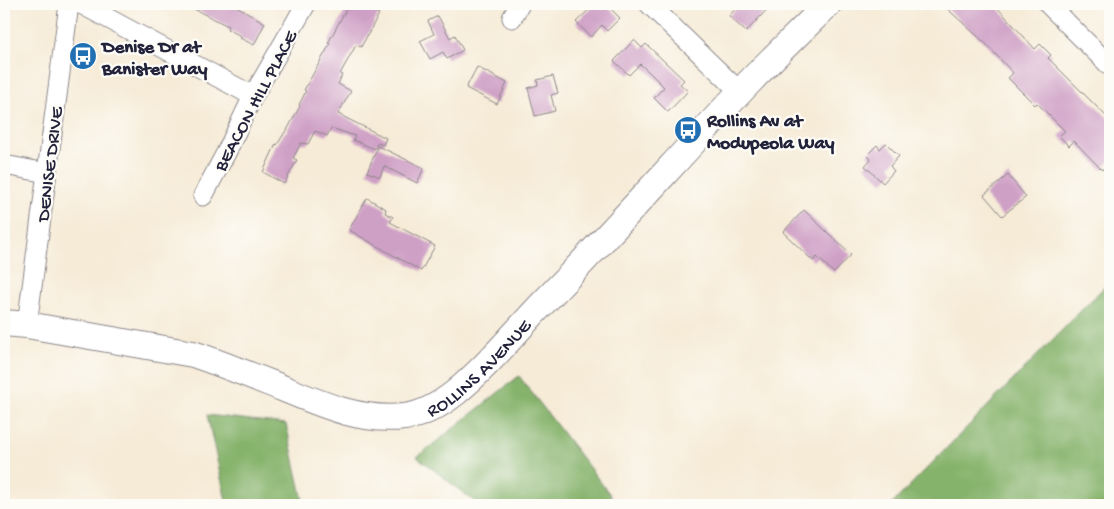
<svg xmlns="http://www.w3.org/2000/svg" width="1114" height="509" viewBox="0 0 1114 509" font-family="'Gochi Hand',sans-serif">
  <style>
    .forest { fill: #86b36c; stroke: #546a54 }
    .building { fill: #cfa0c6 }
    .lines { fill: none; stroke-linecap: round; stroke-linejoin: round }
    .street-casing { stroke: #8c8689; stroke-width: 21 }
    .secondary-casing { stroke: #8c8689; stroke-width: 28 }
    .street { stroke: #fff; stroke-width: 19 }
    .secondary { stroke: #fff; stroke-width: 26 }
    .labels { text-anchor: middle; stroke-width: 4.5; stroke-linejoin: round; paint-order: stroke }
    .poi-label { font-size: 19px; font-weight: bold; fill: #22223b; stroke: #fdfcf7; text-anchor: start }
    .street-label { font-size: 19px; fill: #22223b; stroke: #fdfcf7 }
  </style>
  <rect width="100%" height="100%" fill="#fdfcf7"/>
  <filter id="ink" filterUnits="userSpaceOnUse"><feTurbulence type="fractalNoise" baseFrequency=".02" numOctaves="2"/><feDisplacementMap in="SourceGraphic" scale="10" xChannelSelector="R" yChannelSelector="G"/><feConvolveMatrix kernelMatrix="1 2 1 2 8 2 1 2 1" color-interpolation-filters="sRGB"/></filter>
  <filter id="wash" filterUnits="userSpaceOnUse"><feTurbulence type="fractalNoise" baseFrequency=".0096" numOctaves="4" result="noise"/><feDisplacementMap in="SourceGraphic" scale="20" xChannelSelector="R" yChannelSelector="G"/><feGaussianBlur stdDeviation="1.12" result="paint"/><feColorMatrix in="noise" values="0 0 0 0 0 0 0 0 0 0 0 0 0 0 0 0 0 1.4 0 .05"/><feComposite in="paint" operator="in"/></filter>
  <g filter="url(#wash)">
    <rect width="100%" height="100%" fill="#f6ebd7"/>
    <!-- forest -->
    <path class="forest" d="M1110,281V505H891Z
      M519,376L618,505H479L417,457Z
      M207,415L286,424L304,505H227Z"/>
    <g id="blocks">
      <!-- building -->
      <path class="building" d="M184,4H233L265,23L254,45L240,38L241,36L227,29L228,26Z
        M349,4H380L375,12L379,14L361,47L356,45L340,74L342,75L338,84L351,91L338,114L386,138L383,145L377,143L375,149L353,140L355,136L331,128L327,136L315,131L308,144L301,143L293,158L297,160L284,184L263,172L276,144L277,145L285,132H286L300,106L299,105L306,91L304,90L330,44L328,43Z
        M595,4H598L605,10L608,6L620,18L607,31L602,25L591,37L576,22Z
        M740,4H772L746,32L729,16Z
        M942,4H994L1035,49L1040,44L1051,55L1048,58L1110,120V161L1102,170L1074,141L1069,146L1059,136L1065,131L1037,103L1035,105L1008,78L1013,73L985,43Z
        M438,16L450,38L455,35L463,50L447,59L443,52L430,59L420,41L434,34L428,21Z
        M634,40L642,48L646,44L684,80L680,84L688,91L668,112L654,98L664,87L650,73L640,64L629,75L614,61Z
        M477,67L507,83L497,104L466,88Z
        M553,76L558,93L551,95L555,111L535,116L528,88L538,85L537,80Z
        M886,143L899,156L890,166L894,171L883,183L865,166L871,159L867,155L877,145L880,149Z
        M378,146L424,168L417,183L384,166L380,177L367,172Z
        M1008,175L1026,197L1002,216L984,195Z
        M367,198L386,209L385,213L393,217L390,222L435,246L421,271L349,230Z
        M804,210L851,255L834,273L817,257L813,261L783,232Z"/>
    </g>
  </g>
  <g filter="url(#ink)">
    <use href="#blocks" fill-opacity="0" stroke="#8c8689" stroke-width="1"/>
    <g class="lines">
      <!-- street casing -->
      <g class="street-casing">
        <path id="street" d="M81,4L253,96
          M649,4L740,92
          M1048,4L1110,66
          M512,18L520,4
          M4,165L47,173
          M203,196L227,151L253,96L306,4
          M27,325L69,4"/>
      </g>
      <!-- secondary casing -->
      <g class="secondary-casing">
        <g id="secondary">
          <path id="s1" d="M4,323L27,325L193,354C223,364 252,376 282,388C321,404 360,422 404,417C423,415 441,404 455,393C488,366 515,332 544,302C612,233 675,161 741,91C769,61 799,33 828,4"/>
        </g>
      </g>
      <!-- street -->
      <use href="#street" class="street"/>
      <!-- secondary -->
      <use href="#secondary" class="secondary"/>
    </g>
  </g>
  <!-- icons -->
  <defs>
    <g id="bus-disc" transform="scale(1.4375)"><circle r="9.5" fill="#1f6fb2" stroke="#fdfcf7"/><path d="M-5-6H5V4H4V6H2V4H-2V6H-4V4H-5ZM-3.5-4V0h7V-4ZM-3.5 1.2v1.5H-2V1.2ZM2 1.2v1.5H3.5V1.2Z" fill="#fff"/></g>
  </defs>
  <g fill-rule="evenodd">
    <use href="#bus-disc" x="83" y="56"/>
    <use href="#bus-disc" x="688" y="130"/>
  </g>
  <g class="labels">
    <!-- poi labels -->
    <g class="poi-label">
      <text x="102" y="52">Denise Dr at<tspan x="102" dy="22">Banister Way</tspan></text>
      <text x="707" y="126">Rollins Av at<tspan x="707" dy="22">Modupeola Way</tspan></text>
    </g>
    <!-- street labels -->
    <g class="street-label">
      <text transform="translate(254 100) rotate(-62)" y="7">BEACON HILL PLACE</text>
      <text transform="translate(48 164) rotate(-83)" y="7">DENISE DRIVE</text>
      <text dy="7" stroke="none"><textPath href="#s1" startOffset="505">ROLLINS AVENUE</textPath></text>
    </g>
  </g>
  <!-- margin -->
  <rect width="1114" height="509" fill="none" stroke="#fdfcf7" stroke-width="20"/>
</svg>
